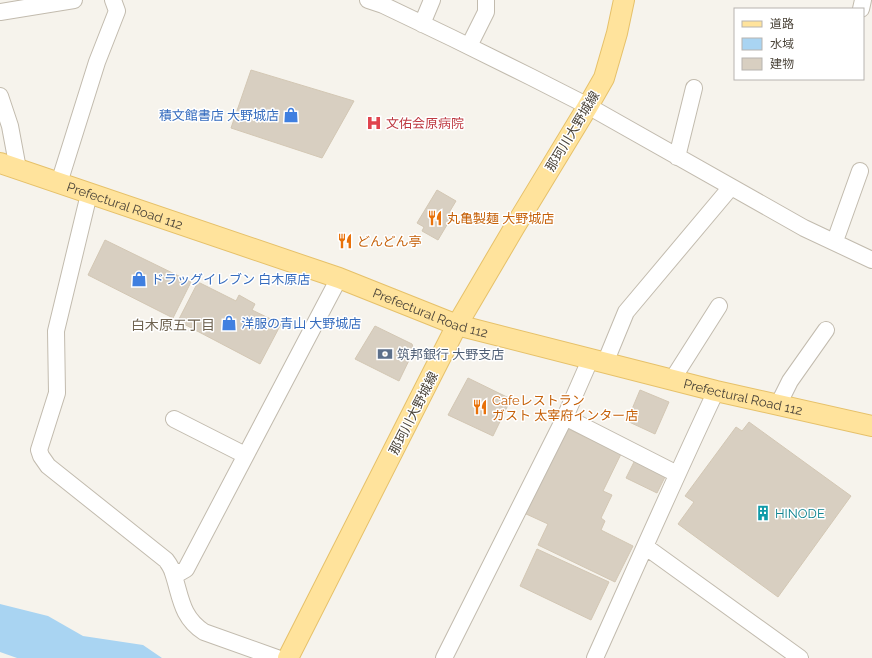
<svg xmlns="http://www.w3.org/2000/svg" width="872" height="658" viewBox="0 0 872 658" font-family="Raleway,'Noto Sans JP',sans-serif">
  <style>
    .water { fill: #a9d4f2 }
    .building { fill: #d8cfc1; stroke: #d3c7b4 }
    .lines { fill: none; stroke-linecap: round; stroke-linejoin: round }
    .minor-casing { stroke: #c2bbae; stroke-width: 18 }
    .major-casing { stroke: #e6c16a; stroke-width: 22 }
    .minor { stroke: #fff; stroke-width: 16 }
    .major { stroke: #ffe39c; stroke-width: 20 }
    .labels { text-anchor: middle; stroke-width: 3; stroke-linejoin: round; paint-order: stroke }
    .shop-label { font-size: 13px; fill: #366cbe; stroke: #fff; text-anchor: start }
    .health-label { font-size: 13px; fill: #be3a42; stroke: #fff; text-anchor: start }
    .street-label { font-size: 13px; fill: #4b4439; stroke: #fff }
    .food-label { font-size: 13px; fill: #c56008; stroke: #fff; text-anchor: start }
    .service-label { font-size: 13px; fill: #4e5e75; stroke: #fff; text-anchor: start }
    .culture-label { font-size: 13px; fill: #0d838f; stroke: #fff; text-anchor: start }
    .neighbourhood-label { font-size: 14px; fill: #6e6250; stroke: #fff }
  </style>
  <rect width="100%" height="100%" fill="#f6f3ec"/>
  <!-- water -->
  <path class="water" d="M0,604L48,616L83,636L143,645L162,658H17L0,652Z"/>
  <!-- building -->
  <path class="building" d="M251,70L354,101L322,158L231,128Z
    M437,190L456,201L450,211L454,213L438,240L422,231L424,227L417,223Z
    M105,240L191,282L173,318L88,275Z
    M198,282L236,301L239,295L255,304L252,310L281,324L260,364L178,321Z
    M375,326L412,344L414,350L399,381L355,359Z
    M468,378L511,399L493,436L448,415Z
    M640,390L669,402L655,434L627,421Z
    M749,422L851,496L778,597L678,524L694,502L685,496L736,427L742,431Z
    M566,428L621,454L603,491L612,495L601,518L605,521L601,530L633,546L615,582L538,545L548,524L524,513Z
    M636,458L667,473L657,493L626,478Z
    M537,549L609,582L591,620L520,586Z"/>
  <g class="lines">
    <!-- minor casing -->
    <g class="minor-casing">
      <path id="minor" d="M368,0L383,5L452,38L531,77L588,106L804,228L872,260
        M861,9L863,0
        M0,12L74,0
        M422,24L432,0
        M469,46L486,12V0
        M0,96L10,126L18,169
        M677,157L694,88
        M59,183L97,62L117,11L113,0
        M89,194L56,331L57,393L39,450L41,456L48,466L166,560C169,564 172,569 173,573C181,597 181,617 204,632L277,658
        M835,241L860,171
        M605,363L626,312L731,187
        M672,380L719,306
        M778,405L790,381L826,330
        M565,417L677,474
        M174,419L245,455
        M646,547L800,658
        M174,576L186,569L339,278
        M444,658L565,417L590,360
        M595,658C635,569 674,480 716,391"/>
    </g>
    <!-- major casing -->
    <g class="major-casing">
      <g id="major">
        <path id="s1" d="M0,163L339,278L457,325L716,391L872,426"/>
        <path d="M288,658L457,325L514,228L588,106L604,78L617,33L624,0"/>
      </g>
    </g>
    <!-- minor -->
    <use href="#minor" class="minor"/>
    <!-- major -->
    <use href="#major" class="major"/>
  </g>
  <!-- icons -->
  <defs>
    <g id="shop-bare" transform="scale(1.2)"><path d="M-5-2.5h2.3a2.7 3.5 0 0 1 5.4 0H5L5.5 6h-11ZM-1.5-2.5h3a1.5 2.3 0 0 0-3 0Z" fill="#3f7fe0" stroke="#fff" stroke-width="2.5" paint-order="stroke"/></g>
    <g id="hospital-bare" transform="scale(1.2)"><path d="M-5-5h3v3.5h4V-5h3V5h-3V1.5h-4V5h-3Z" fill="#e0444e" stroke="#fff" stroke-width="2.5" paint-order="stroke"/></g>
    <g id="restaurant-bare" transform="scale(1.2)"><path d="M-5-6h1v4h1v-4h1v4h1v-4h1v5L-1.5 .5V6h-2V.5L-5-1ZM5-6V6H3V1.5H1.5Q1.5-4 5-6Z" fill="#e8710a" stroke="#fff" stroke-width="2.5" paint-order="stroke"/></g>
    <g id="bank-bare" transform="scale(1.2)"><path d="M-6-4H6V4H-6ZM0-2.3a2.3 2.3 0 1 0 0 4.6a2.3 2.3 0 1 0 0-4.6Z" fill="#5c6f8a" stroke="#fff" stroke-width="2.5" paint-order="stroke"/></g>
    <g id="building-bare" transform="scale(1.2)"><path d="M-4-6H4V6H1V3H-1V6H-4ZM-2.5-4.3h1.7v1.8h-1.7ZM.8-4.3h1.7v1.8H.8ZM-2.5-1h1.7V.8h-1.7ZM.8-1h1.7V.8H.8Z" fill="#0f9aa8" stroke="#fff" stroke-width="2.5" paint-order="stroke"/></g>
  </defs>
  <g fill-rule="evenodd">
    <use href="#shop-bare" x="291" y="115"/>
    <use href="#hospital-bare" x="374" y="123"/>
    <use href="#restaurant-bare" x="435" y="218"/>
    <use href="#restaurant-bare" x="345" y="241"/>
    <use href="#shop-bare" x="139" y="279"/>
    <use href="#shop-bare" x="229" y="323"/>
    <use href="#bank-bare" x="385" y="354"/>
    <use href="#restaurant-bare" x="480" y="407"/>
    <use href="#building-bare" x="763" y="513"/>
  </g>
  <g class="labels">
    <!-- shop labels -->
    <g class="shop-label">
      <text x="279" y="120" text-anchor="end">積文館書店 大野城店</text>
      <text x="151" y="284">ドラッグイレブン 白木原店</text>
      <text x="241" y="328">洋服の青山 大野城店</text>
    </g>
    <!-- health labels -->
    <g class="health-label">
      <text x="386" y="128">文佑会原病院</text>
    </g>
    <!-- street labels -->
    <g class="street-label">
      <text transform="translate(572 131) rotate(-59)" y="5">那珂川大野城線</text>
      <text dy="5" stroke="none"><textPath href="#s1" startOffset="132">Prefectural Road 112</textPath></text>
      <text dy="5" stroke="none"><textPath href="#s1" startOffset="456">Prefectural Road 112</textPath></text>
      <text dy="5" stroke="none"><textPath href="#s1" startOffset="780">Prefectural Road 112</textPath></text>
      <text transform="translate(413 413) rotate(-63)" y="5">那珂川大野城線</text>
    </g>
    <!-- food labels -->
    <g class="food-label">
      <text x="447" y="223">丸亀製麺 大野城店</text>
      <text x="357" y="246">どんどん亭</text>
      <text x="492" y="405">Cafeレストラン<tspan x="492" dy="15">ガスト 太宰府インター店</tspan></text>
    </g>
    <!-- service labels -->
    <g class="service-label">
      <text x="397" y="359">筑邦銀行 大野支店</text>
    </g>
    <!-- culture labels -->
    <g class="culture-label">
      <text x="775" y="518">HINODE</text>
    </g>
    <!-- neighbourhood labels -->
    <g class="neighbourhood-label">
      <text x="173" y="330">白木原五丁目</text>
    </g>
  </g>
  <!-- legend -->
  <rect x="734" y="8" width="130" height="72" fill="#ffffff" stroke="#b7b4b0"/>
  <rect x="742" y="21" width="20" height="6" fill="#ffe39c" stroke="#b7b4b0"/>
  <text x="770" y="28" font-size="12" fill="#4b4439">道路</text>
  <rect x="742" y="38" width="20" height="12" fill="#a9d4f2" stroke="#b7b4b0"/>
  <text x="770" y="48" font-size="12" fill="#4b4439">水域</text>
  <rect x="742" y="58" width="20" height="12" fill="#d8cfc1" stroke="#b7b4b0"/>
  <text x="770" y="68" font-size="12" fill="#4b4439">建物</text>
</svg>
